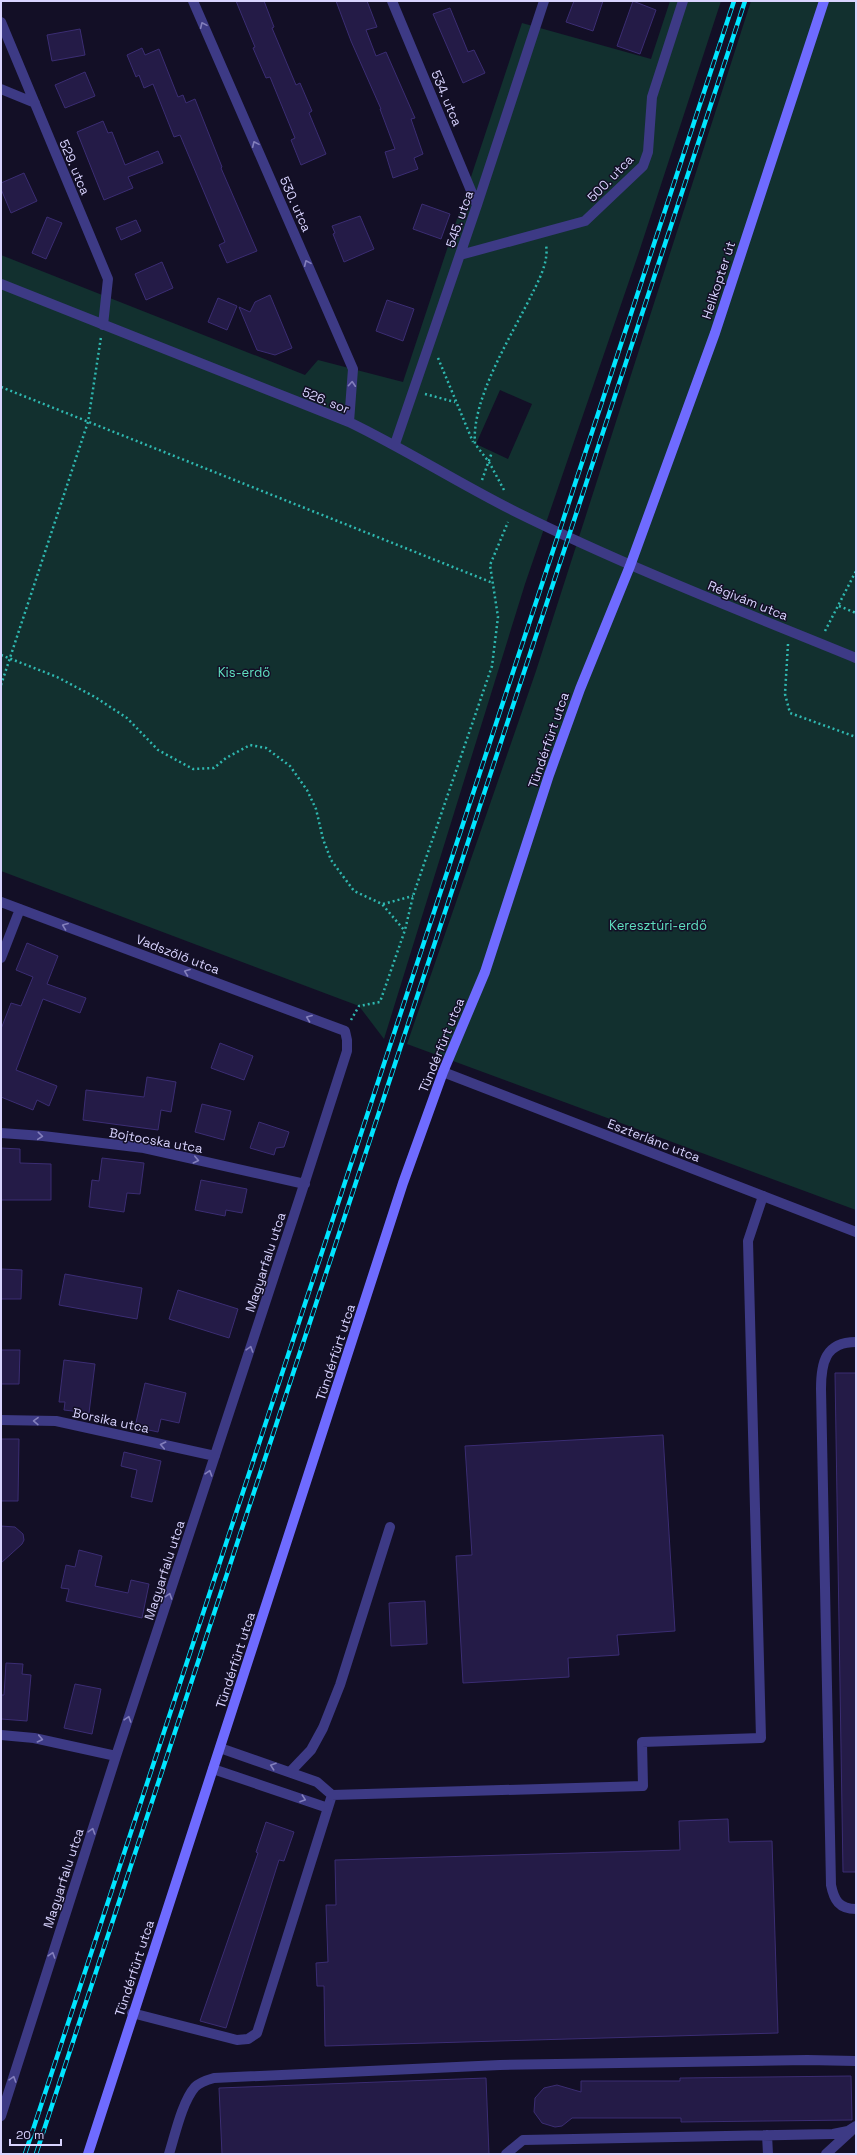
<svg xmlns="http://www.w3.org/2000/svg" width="857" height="2155" viewBox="0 0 857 2155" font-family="'Space Grotesk',sans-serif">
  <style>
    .green { fill: #12302f; fill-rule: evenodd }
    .building { fill: #241b47; stroke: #3b2d73 }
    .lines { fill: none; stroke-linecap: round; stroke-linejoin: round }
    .path { stroke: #2fb8b0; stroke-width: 2.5; stroke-dasharray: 2 3; stroke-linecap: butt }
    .lane { stroke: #3d3a85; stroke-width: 10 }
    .street { stroke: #3d3a85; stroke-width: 10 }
    .secondary { stroke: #6f6bff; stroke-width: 10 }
    .rail-casing { stroke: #00e5ff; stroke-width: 4.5 }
    .rail { stroke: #130f26; stroke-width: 3; stroke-dasharray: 9; stroke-linecap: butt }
    .oneway { stroke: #837fbc }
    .labels { text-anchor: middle; stroke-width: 3; stroke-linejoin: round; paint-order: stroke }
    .street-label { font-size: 13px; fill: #d9d4ff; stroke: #130f26 }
    .park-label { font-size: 13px; fill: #5fe0c0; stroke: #130f26 }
  </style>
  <rect width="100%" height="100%" fill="#130f26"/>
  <!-- green -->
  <path class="green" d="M670,1H721L638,255L525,584L384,1039L359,1006L1,871V255L305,375L318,360L403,382L522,23L651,59ZM500,390L532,404L508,459L476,444Z
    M751,1H856V1210L407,1044L536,671Z"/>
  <!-- building -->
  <path class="building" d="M236,1H264L274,27L272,28L296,85L300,83L312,111L309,113L326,154L301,165L291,140L295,138L270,77L266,78L253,48L255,47Z
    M336,1H367L377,27L366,30L376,56L386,52L415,118L411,119L423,154L414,158L418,169L393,178L385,152L395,149L380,109H381L351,41Z
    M574,1H603L593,31L566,22Z
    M633,1L656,10L640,54L617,46Z
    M450,8L468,52L474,50L485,73L463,83L433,14Z
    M80,29L85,55L52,61L47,35Z
    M142,48L145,55L159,49L178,97L183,95L186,103L195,99L222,167L221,168L257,251L227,263L219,245L225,242L180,135L174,137L153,84L144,88L139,75L136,77L127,55Z
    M85,72L95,96L65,108L55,85Z
    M103,121L108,133L112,132L125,165L158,151L163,163L128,177L133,188L104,200L77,132Z
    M24,173L37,201L11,213L1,189V183Z
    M422,204L450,214L441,239L413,229Z
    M360,216L374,249L344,262L333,234L335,233L332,226Z
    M47,217L62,223L46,259L32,253Z
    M136,220L141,231L121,240L116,228Z
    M162,262L173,288L146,300L135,274Z
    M270,295L292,348L275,355L257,350L239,307L250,312L255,302Z
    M218,298L237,306L227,330L208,322Z
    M387,300L414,309L403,341L376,331Z
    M27,943L58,956L47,984L86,998L80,1013L43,999L16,1070L57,1086L49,1106L37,1100L33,1110L1,1097V1029L11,1003L21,1006L33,977L16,970Z
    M220,1043L253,1056L244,1080L211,1068Z
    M147,1077L176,1082L171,1112L161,1110L158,1130L83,1120L86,1090L144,1097Z
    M202,1104L231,1111L224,1140L195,1132Z
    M259,1122L289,1132L284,1147L276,1148L274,1155L250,1148Z
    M1,1148L20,1149V1163L51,1164V1200H1Z
    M102,1158L144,1163L140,1194L127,1193L124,1212L89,1207L92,1180L99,1181Z
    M201,1180L247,1189L242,1213L226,1210L225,1216L195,1210Z
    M1,1269L22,1270L21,1299H1Z
    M65,1274L142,1288L137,1319L59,1305Z
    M178,1290L238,1309L229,1338L169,1319Z
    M1,1350H20L19,1384H1Z
    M64,1360L95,1364L89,1413L64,1410L65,1402H59Z
    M835,1373H856V1872H843Z
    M145,1383L186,1393L179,1423L161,1419L158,1432L135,1427Z
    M663,1435L675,1631L617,1635L619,1655L568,1658L569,1677L463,1683L456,1556L472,1555L465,1446Z
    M1,1439H19L18,1501H1Z
    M124,1452L161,1461L152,1502L131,1497L137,1470L121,1466Z
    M1,1526L15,1527L23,1534L24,1540L22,1544L1,1563Z
    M79,1550L102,1556L95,1586L128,1593L131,1580L149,1584L142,1618L66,1601L69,1589L61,1588L66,1565L75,1567Z
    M425,1601L427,1644L391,1646L389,1603Z
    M6,1663L23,1664L22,1674L31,1675L27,1721L1,1719V1695H4Z
    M75,1684L101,1689L92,1734L64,1728Z
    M728,1819L729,1842L772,1841L778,2033L325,2046L324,1986H317L316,1963L328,1962L326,1905H336L335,1860L680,1850L679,1821Z
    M266,1822L294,1832L284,1861L279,1860L226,2028L200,2021L258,1853L256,1852Z
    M851,2076L852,2120L681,2122V2118H572L562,2126L555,2127L542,2123L534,2112L535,2098L544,2088L557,2085L581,2092V2081H680V2078Z
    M486,2078L489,2154H222L219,2088Z"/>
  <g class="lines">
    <!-- path -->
    <path class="path" d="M438,358L473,442
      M1,387L493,583
      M425,394L455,402
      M482,480L492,452
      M504,490L489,462L475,444C471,399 512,335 532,294C539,280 549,261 546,245
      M839,606L856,613
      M825,631L856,571
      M788,644L785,694L790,713L856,737
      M1,655L57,677L95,697L127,718L158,750L193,769L214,768L226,758L250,745L266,748L290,766L307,790L316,809L323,839L331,860L354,891L382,904L404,930
      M1,685L88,422L101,337
      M383,904L413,896
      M351,1020L359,1006L380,1002L405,930L413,896L492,666L498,617L490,565L508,522"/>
    <!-- lane -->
    <path class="lane" d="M856,1342C825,1342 821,1363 821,1389L831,1885C834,1900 839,1909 856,1909
      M220,1748L317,1782L332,1795
      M213,1769L328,1808
      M290,1772L311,1750L323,1728L340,1685L390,1527
      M132,2013L237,2040L248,2039L257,2033L332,1795L643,1786L642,1742L761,1738L748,1241L763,1196
      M767,2135L768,2154
      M169,2154C175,2135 182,2102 195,2087C200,2082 207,2080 214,2078L500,2065L807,2060L856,2061
      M506,2154L523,2140L833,2134L848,2131L856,2126
      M826,2154L851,2131"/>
    <!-- street -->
    <path class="street" d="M193,1L353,369L349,422
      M392,1L477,205
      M1,22L108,279L103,325
      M1,89L35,103
      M460,255L585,221L643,166L648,152L652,97L683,1
      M1,284L349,422C405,449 458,483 514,511C625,566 741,611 856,658
      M395,444L477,205L544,1
      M1,902L345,1031L347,1040V1051L300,1197L116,1756L1,2116
      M1,958L20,909
      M443,1072L856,1232
      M1,1133L43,1136L144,1148L305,1184
      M1,1420L56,1421L215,1456
      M1,1735L34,1738L116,1756"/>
    <!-- secondary -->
    <path class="secondary" d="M88,2154L403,1183L443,1072L485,972L549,775L580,689L630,566L715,333L824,1"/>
    <!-- rail casing -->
    <g class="rail-casing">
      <path id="rail" d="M25,2154L734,1
        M36,2154L745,1"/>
    </g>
    <!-- rail -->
    <use href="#rail" class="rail"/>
  </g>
  <!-- one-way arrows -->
  <defs><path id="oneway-chevron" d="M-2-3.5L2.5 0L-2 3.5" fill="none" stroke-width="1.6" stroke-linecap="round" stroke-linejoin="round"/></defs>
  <g class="oneway">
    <use href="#oneway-chevron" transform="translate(203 25) rotate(-114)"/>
    <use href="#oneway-chevron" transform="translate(255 144) rotate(-114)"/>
    <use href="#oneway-chevron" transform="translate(307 263) rotate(-114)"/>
    <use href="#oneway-chevron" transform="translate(352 384) rotate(-86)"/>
    <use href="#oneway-chevron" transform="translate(65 926) rotate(-159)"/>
    <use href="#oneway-chevron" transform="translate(187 972) rotate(-159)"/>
    <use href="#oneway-chevron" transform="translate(309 1018) rotate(-159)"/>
    <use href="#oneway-chevron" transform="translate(40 1136) rotate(5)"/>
    <use href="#oneway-chevron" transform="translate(196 1160) rotate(13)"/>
    <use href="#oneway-chevron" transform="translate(250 1349) rotate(-72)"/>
    <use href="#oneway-chevron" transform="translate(36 1421) rotate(-179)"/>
    <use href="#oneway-chevron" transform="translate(163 1445) rotate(-168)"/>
    <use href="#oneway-chevron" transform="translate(209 1473) rotate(-72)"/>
    <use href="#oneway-chevron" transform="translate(169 1596) rotate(-72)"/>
    <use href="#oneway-chevron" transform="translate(128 1719) rotate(-72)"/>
    <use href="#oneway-chevron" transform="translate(40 1739) rotate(12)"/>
    <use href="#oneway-chevron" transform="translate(273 1766) rotate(-161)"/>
    <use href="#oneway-chevron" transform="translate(303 1799) rotate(19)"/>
    <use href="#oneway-chevron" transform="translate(92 1831) rotate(-72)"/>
    <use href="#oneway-chevron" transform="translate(52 1955) rotate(-72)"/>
    <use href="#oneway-chevron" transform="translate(13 2079) rotate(-72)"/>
  </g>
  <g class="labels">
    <!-- street labels -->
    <g class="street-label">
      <text transform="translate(447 98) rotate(67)" y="5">534. utca</text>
      <text transform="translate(75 167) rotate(67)" y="5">529. utca</text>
      <text transform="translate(610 178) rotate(-46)" y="5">500. utca</text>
      <text transform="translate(296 204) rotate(66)" y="5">530. utca</text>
      <text transform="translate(459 219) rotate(-71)" y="5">545. utca</text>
      <text transform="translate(718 280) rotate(-72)" y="5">Helikopter út</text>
      <text transform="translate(326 400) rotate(22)" y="5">526. sor</text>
      <text transform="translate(748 600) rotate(22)" y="5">Régivám utca</text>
      <text transform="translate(548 740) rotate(-71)" y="5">Tündérfürt utca</text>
      <text transform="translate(178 954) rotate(21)" y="5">Vadszőlő utca</text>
      <text transform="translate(441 1045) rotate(-68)" y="5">Tündérfürt utca</text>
      <text transform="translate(156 1140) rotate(10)" y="5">Bojtocska utca</text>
      <text transform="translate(654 1140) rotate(21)" y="5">Eszterlánc utca</text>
      <text transform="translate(265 1262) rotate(-72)" y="5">Magyarfalu utca</text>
      <text transform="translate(335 1352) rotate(-72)" y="5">Tündérfürt utca</text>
      <text transform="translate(111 1420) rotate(12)" y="5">Borsika utca</text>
      <text transform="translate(164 1570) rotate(-72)" y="5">Magyarfalu utca</text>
      <text transform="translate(235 1660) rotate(-72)" y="5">Tündérfürt utca</text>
      <text transform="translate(63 1878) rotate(-72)" y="5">Magyarfalu utca</text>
      <text transform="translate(134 1968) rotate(-72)" y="5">Tündérfürt utca</text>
    </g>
    <!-- park labels -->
    <g class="park-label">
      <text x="244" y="677">Kis-erdő</text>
      <text x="658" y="930">Keresztúri-erdő</text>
    </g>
  </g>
  <!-- border -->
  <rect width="857" height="2155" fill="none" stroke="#d9d4ff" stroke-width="4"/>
  <!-- scale -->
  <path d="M10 2139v6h51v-6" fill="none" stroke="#d9d4ff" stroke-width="2"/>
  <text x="16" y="2139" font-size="12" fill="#d9d4ff" stroke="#130f26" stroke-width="3" paint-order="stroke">20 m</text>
</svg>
